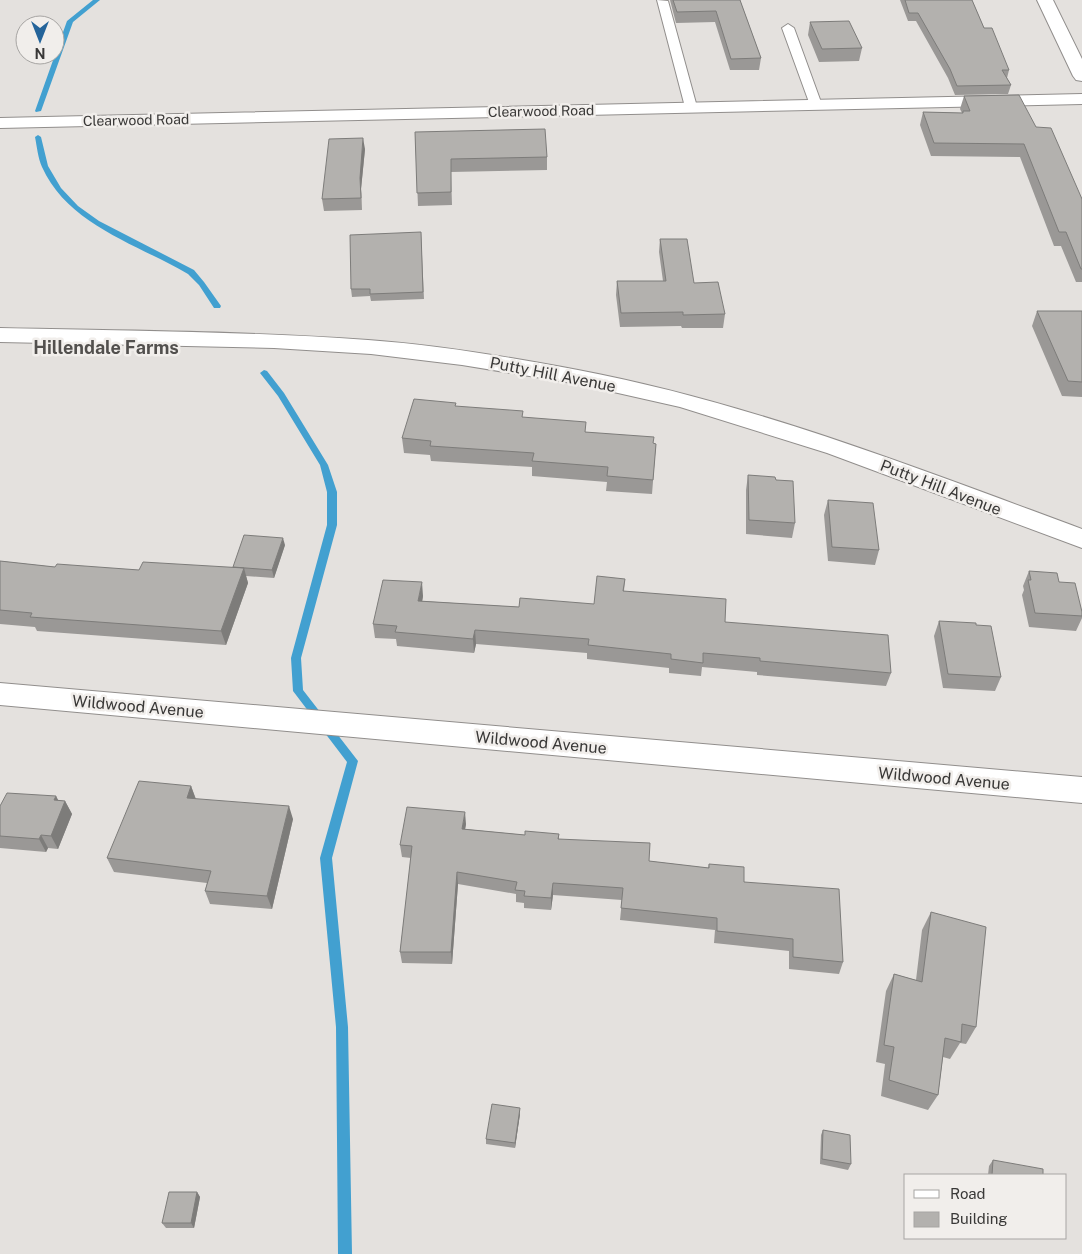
<svg xmlns="http://www.w3.org/2000/svg" width="1082" height="1254" viewBox="0 0 1082 1254" font-family="'Public Sans',sans-serif">
  <style>
    .lines { fill: none; stroke-linecap: round; stroke-linejoin: round }
    .stream { fill: #42a0d0; fill-rule: evenodd }
    .lane-casing { stroke: #918e8c; stroke-width: 2 }
    .street-casing { stroke: #918e8c; stroke-width: 2 }
    .secondary-casing { stroke: #918e8c; stroke-width: 2 }
    .lane { fill: #fff; fill-rule: evenodd }
    .street { fill: #fff; fill-rule: evenodd }
    .secondary { fill: #fff; fill-rule: evenodd }
    .wall { fill: #9a9896 }
    .shaded-wall { fill: #7d7c7a }
    .building { fill: #b3b1ae; stroke: #7d7c7a }
    .labels { text-anchor: middle; stroke-width: 5; stroke-linejoin: round; paint-order: stroke }
    .far-street-label { font-size: 14px; fill: #393837; stroke: #f1eeeb }
    .street-label { font-size: 16px; fill: #393837; stroke: #f1eeeb }
    .neighbourhood-label { font-size: 18px; font-weight: bold; fill: #52504e; stroke: #f1eeeb }
  </style>
  <rect width="100%" height="100%" fill="#e4e1de"/>
  <g class="lines">
    <!-- stream -->
    <path class="stream" d="M93,0H100L73,22L41,111L36,112L35,111L67,21Z
      M38,135L41,137L48,166L61,188L78,206L99,221L194,270L204,282L221,306L220,308H214L199,285L188,274C137,244 68,225 42,167C38,158 37,147 35,137Z
      M264,370L267,371L284,393L328,465L337,492V525L301,658L303,690L358,761L332,858L348,1027L352,1254H338L336,1027L320,858L347,762L293,691L291,658L327,525V492L320,465L278,396L260,373Z"/>
    <!-- lane casing -->
    <g class="lane-casing">
      <path id="lane" d="M657,0L668,1L697,107L696,110L691,111L685,107Z
        M788,24L794,28L822,105L821,108H811L810,105L782,28Z"/>
    </g>
    <!-- street casing -->
    <g class="street-casing">
      <path id="street" d="M1082,94V104L0,128V118Z
        M0,683L1082,777V803L0,705Z"/>
    </g>
    <!-- secondary casing -->
    <g class="secondary-casing">
      <path id="secondary" d="M1037,0H1053L1082,59V81L1076,80L1073,76Z
        M0,328C123,331 245,331 368,340C438,345 509,357 578,370C752,403 917,468 1082,529V548L827,453L680,407L578,384L462,365L371,354L274,348L0,342Z"/>
    </g>
    <!-- lane -->
    <use href="#lane" class="lane"/>
    <!-- street -->
    <use href="#street" class="street"/>
    <!-- secondary -->
    <use href="#secondary" class="secondary"/>
  </g>
  <!-- wall -->
  <path class="wall" d="M670,0H740L761,58L759,70H730L715,22L676,23Z
    M900,0H972L984,28L1009,70L1007,78L1011,85L1008,94L955,95L948,78L916,21H908Z
    M810,22L862,48L859,61L819,62L808,35Z
    M964,96L1036,127L1082,199V282H1076L1061,246H1054L1020,157L931,156L920,125L923,112L962,113L960,109Z
    M415,132L547,157V170L451,172L452,205L418,206Z
    M365,149L361,189L362,210L324,211L322,199Z
    M421,232L424,299L371,301L370,296L352,297L351,289Z
    M660,239L694,283L725,314L723,328H682L681,326L620,327L616,295L617,281H663L659,252Z
    M1037,311H1082V397L1062,396L1032,326Z
    M457,407L523,418L586,432L656,444L652,494L606,491L607,482L532,476V467L431,461L430,455L404,453L402,438Z
    M748,475L776,480L795,523L792,538L746,534V490Z
    M828,500L879,550L875,565L828,561L824,515Z
    M285,545L274,578L246,576L248,583L226,645L37,631L35,627L0,624V561L55,567L139,570L233,567Z
    M1029,571L1059,582L1082,616V618L1076,631L1029,627L1022,595L1024,590L1023,586Z
    M625,579L624,591L891,673L886,686L757,675V672L702,667L701,676L669,673V668L587,659V653L476,644L474,653L397,646L396,639L375,638L373,624L423,596L422,601L519,607L594,604Z
    M939,621L1001,677L995,691L943,688L934,636Z
    M191,786L196,799L293,819L272,909L210,904L205,891L207,883L114,872L107,858Z
    M56,796L58,800L65,801L72,814L58,849L48,848L46,852L0,848V806Z
    M466,824L465,829L525,835L559,834V839L649,861L708,868L709,864L744,882L843,962L839,974L789,969V951L714,943L715,930L620,920L622,900L553,895L551,910L524,908V903L516,902V894L458,884L452,964L402,963L400,952L411,858L402,857L400,845Z
    M931,912L976,1027L966,1044L960,1043L950,1059L943,1057L938,1095L928,1110L881,1096L885,1064L876,1062L886,991L894,974L916,980L922,930Z
    M520,1114L515,1148L486,1144V1139Z
    M823,1130L851,1164L848,1170L820,1164L821,1135Z
    M993,1160L1043,1175H988L989,1166Z
    M197,1192L200,1197L194,1228H166L162,1223Z"/>
  <!-- shaded-wall -->
  <path class="shaded-wall" d="M363,138L365,149L361,189L362,210L360,178Z
    M283,538L285,545L274,578L272,570Z
    M244,568L248,583L226,645L221,631Z
    M422,582L423,596L420,615L418,601Z
    M475,630L476,644L474,653L473,639Z
    M191,786L196,800L187,798Z
    M56,796L62,808L65,801L72,814L58,849L51,836L54,800Z
    M289,806L293,819L272,909L267,896Z
    M465,812L466,824L463,841L462,829Z
    M41,835L48,848L46,852L39,839Z
    M457,872L458,884L452,964L451,952Z
    M553,883V895L551,910V898Z
    M520,1108V1114L515,1148V1143Z
    M197,1192L200,1197L194,1228L191,1223Z"/>
  <!-- building -->
  <path class="building" d="M673,0H740L761,58L731,59L716,11L677,12Z
    M905,0H972L984,28H992L1009,70H1002L1011,85L957,86L950,69L918,13H909Z
    M849,21L862,48L822,49L810,22Z
    M1019,95L1036,127L1051,128L1082,199V269H1081L1066,232H1059L1024,144L934,143L923,112L963,113V111H970L964,96Z
    M545,129L547,157L451,159V192L417,193L415,132Z
    M363,138L360,178L361,198L322,199L329,139Z
    M421,232L423,292L370,294V289H351L350,235Z
    M660,239H687L694,283L718,282L725,314L683,315V312L621,313L617,281H666Z
    M1037,311H1082V382L1068,381Z
    M414,399L456,403L455,406L523,411L522,417L586,422L585,432L654,437L653,443L656,444L653,480L607,476L608,467L532,461L534,453L430,446L431,441L402,438Z
    M748,475L775,477L776,480L793,481L795,523L749,520Z
    M828,500L873,503L879,550L832,547Z
    M244,535L283,538L272,570L233,567Z
    M0,561L55,567L57,564L139,570L143,562L244,568L221,631L30,617L32,613L0,610Z
    M1029,571L1057,573L1059,582L1075,583L1082,612V616L1035,613L1028,580H1031Z
    M597,576L625,579L623,591L726,599L725,622L888,635L891,673L760,661V658L703,653V663L671,659V654L588,645L589,639L475,630L473,639L395,632L397,626L373,624L383,580L422,582L418,601L519,607L520,598L594,604Z
    M939,621L976,623V625L991,626L1001,677L948,674Z
    M139,781L191,786L187,798L289,806L267,896L205,891L211,871L107,858Z
    M7,793L56,796L54,800L65,801L51,836L41,835L39,839L0,836V806Z
    M407,807L465,812L462,829L525,835V831L559,834L558,839L650,843L649,861L709,868V864L744,867V882L839,889L843,962L793,957V939L717,931V918L621,908L623,888L553,883L551,898L524,896L525,891L515,890L517,882L457,872L451,952H400L412,846L400,845Z
    M931,912L986,927L976,1027L962,1024L961,1042L945,1038L938,1095L889,1080L894,1047L884,1045L894,974L922,982Z
    M492,1104L520,1108L515,1143L486,1139Z
    M823,1130L850,1135L851,1164L822,1159Z
    M993,1160L1043,1169V1175H992Z
    M169,1192H197L191,1223H162Z"/>
  <g class="labels">
    <!-- far-street labels -->
    <g class="far-street-label">
      <text transform="translate(541 111) rotate(-1)" y="5">Clearwood Road</text>
      <text transform="translate(136 120) rotate(-1)" y="5">Clearwood Road</text>
    </g>
    <!-- street labels -->
    <g class="street-label">
      <text transform="translate(553 374) rotate(11)" y="6">Putty Hill Avenue</text>
      <text transform="translate(941 487) rotate(21)" y="6">Putty Hill Avenue</text>
      <text transform="translate(138 706) rotate(5)" y="6">Wildwood Avenue</text>
      <text transform="translate(541 742) rotate(5)" y="6">Wildwood Avenue</text>
      <text transform="translate(944 778) rotate(5)" y="6">Wildwood Avenue</text>
    </g>
    <!-- neighbourhood labels -->
    <g class="neighbourhood-label">
      <text x="106" y="354">Hillendale Farms</text>
    </g>
  </g>
  <!-- legend -->
  <rect x="904" y="1174" width="162" height="65" fill="#f1eeeb" stroke="#a7a5a3"/>
  <rect x="914" y="1190" width="25" height="8" fill="#ffffff" stroke="#a7a5a3"/>
  <text x="950" y="1199" font-size="15" fill="#393837">Road</text>
  <rect x="914" y="1212" width="25" height="15" fill="#b3b1ae" stroke="#a7a5a3"/>
  <text x="950" y="1224" font-size="15" fill="#393837">Building</text>
  <!-- north arrow -->
  <g transform="translate(40 40) rotate(180)"><circle r="24" fill="#f1eeeb" stroke="#a7a5a3"/>
  <path d="M0-4L9 19L0 12L-9 19Z" fill="#24649a"/>
  <text y="-8" font-size="14" font-weight="bold" text-anchor="middle" fill="#393837">N</text>
  </g>
</svg>
